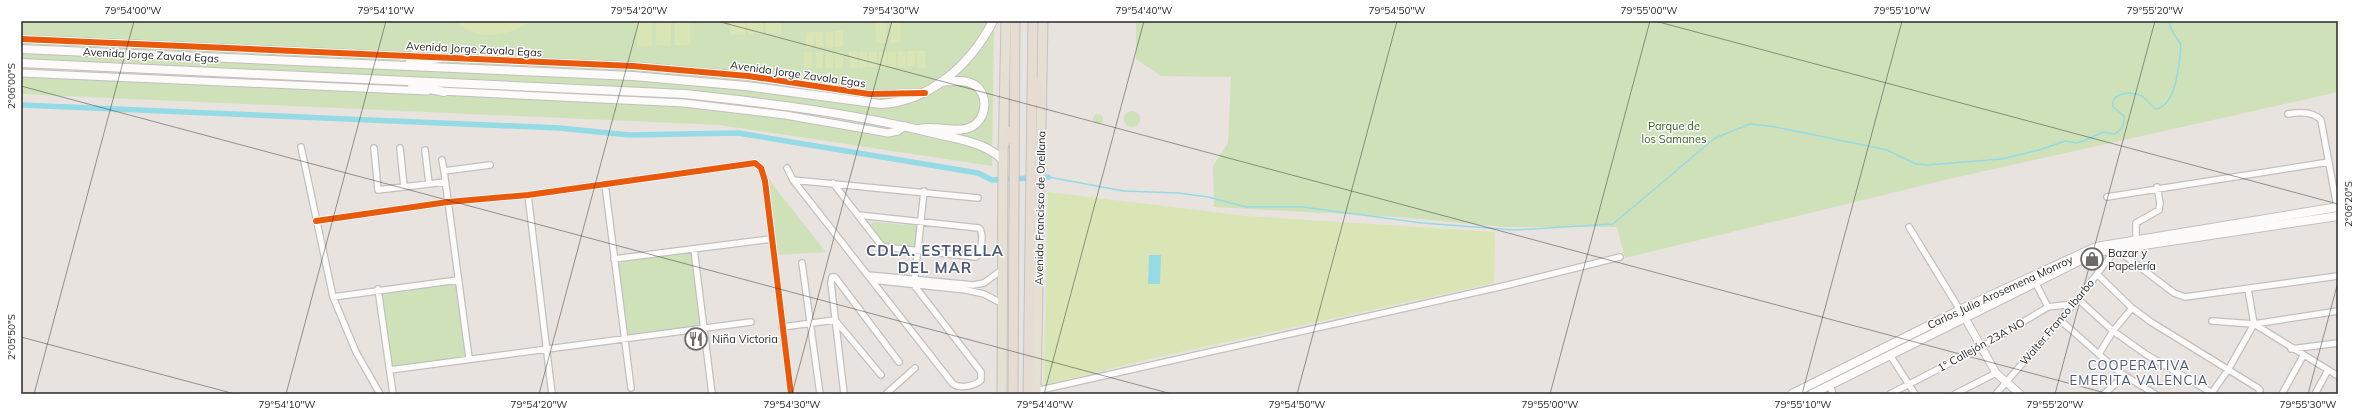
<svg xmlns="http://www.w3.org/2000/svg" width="2359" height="415" viewBox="0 0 2359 415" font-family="Mulish,sans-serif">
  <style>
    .green { fill: #cfe1b9 }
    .pitch { fill: #dae5b6 }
    .water { fill: #95dbe6 }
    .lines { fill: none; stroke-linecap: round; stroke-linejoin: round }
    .stream { stroke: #95dbe6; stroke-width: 1.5 }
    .canal { stroke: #95dbe6; stroke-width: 5.5 }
    .minor-casing { stroke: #c1c0c0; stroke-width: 8 }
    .tertiary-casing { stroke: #c1c0c0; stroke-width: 9 }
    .secondary-casing { stroke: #c1c0c0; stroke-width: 10 }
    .primary-casing { stroke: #c4c2c0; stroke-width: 11 }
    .trunk-casing { stroke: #c4c2c0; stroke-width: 11 }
    .minor { stroke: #fcfbfa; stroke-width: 5.5 }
    .tertiary { stroke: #fcfbfa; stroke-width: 7 }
    .secondary { stroke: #fcfbfa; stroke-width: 8 }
    .primary { stroke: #e5dfd4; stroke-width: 9 }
    .trunk { stroke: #e6dcd4; stroke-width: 9 }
    .cycleway-casing { stroke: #fff; stroke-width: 8 }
    .cycleway { stroke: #e8590c; stroke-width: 6 }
    .ticks { fill: none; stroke: #292929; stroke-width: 1; stroke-opacity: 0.45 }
    .labels { text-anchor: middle; stroke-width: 3; stroke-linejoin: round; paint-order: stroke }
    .street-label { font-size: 11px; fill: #292929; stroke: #fff }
    .park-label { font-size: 11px; fill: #33621d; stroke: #fff }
    .poi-label { font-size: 11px; fill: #292929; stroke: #fff; text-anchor: start }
    .quarter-label { font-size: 13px; letter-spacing: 1px; fill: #4b5977; stroke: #fff }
    .district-label { font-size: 15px; font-weight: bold; letter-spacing: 1px; fill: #4b5977; stroke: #fff }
    .neatline { fill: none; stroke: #292929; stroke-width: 1.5 }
    .ticks-label { font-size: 10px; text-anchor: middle; fill: #292929 }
  </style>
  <rect width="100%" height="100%" fill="#e8e3de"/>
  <!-- green -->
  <path class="green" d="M21,21H994L992,166L720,125L21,94Z
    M1136,21H2338V92L1945,180L1625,258L1617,227H1505L1399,217L1214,207L1213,166L1228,143L1231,77L1161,76L1136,59Z
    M1124 119a8 8 0 1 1 16 0a8 8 0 1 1-16 0Z
    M1093 119a5 5 0 1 1 10 0a5 5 0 1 1-10 0Z
    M769,180L826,252L777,255Z
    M874,222L920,226L918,249L886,247L870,224Z
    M692,252L700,329L627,336L618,263Z
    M457,283L467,358L392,368L382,293Z"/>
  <!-- pitch -->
  <path class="pitch" d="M456,21H530C511,37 474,42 456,21Z
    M637,21H652V46H637Z
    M656,21H671V46L656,45Z
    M675,21H690V45H675Z
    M730,21H745V35L730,34Z
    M748,21H763V34H748Z
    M766,21H781V34H766Z
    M875,21H886L887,43H876Z
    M890,21H900L901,42L891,43Z
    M835,31H843V47H835Z
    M814,32V47L806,48V33Z
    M815,32H823L824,47L816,48Z
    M825,32H833L834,47L826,48Z
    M898,51L906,52V67H898Z
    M907,51H916L915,67H907Z
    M917,51H925V68H917Z
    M804,52H812V67L804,68Z
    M816,52H823V68H816Z
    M825,52H833V68H825Z
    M834,52H843V68H835Z
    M849,52H858V68H850Z
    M859,52H867V67L859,68Z
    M869,52H877V67H869Z
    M879,52H887V68L878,67Z
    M888,52H896V67H888Z
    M1048,192L1247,216L1495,232L1494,283L1167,355L1044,385Z"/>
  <!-- water -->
  <path class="water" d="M1149,255H1161L1160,284H1148Z"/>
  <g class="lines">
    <!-- stream -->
    <path class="stream" d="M1048,177L1124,191L1178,193L1208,197L1247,207H1303L1422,223L1514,230L1613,224L1715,138L1750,124L1776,127L1887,150L1916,164L1927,165L2001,159L2039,150L2065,141L2077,143L2086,140L2103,132L2114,134C2122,131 2125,125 2124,116L2113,107C2110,92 2132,91 2142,96C2148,100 2150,106 2156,109C2177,105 2179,63 2181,45L2171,29L2169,21"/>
    <!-- canal -->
    <path class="canal" d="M21,105L559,128L629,135L738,133L978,173L992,180L1048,177"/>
    <!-- minor casing -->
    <g class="minor-casing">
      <path id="minor" d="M2288,114C2299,112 2313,111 2321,120L2337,207
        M301,147L333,297L356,352L380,394
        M374,148L378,190L445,182
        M400,148L404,187
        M425,150L429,184
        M442,160L444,171
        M787,168L793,180L953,384C960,389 975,386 981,380V372L914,285L924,191
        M793,180L978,198
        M833,183L881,245L884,247L976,257C982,253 984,232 979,228L858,215
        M605,184L631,388
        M528,195L552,394
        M2107,197L2329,162
        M316,221L448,202L528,195L755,163L761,168L765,181L791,394
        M1909,227L1960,310
        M2136,240V223L2159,210L2160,203L2157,187
        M694,249L712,394
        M2116,249L2174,293L2185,297L2338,276
        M614,259L771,239
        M802,263L820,394
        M2097,274L2132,308L2151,322L2258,388L2260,390L2259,394
        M868,275L973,285L984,283L1003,269
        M872,280L966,290L984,294L1003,304
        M2035,282L2048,307
        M378,289L393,394
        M333,297L458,280
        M2078,299L2113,331L2147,355L2214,394
        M835,320L881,375
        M2060,320L2119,372L2155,394
        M2212,321L2254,324L2338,311
        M2254,324L2338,376
        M782,327L835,320
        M2291,349L2338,343
        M2099,354L2113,331L2132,308
        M1890,355L1915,394
        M469,358L444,171L490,165
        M390,370L751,322
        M1830,385L1833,394
        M1036,391L1508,285L1620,257
        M844,394L831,283L832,277H835L899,362
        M886,394L915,368
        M1890,394L1981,347L2048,307L2073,304
        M1955,394L1996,373
        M1996,394L2078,299L2116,249
        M2104,394L2124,376
        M2211,394L2228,370L2254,324L2248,289
        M2282,394L2303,356
        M2315,394L2328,370"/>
    </g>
    <!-- tertiary casing -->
    <g class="tertiary-casing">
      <path id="tertiary" d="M21,39L633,66L748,76L869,94L923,93
        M21,73L427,91
        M439,91L684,103L785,115L888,133L898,131L905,126
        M1965,318L1996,373L2020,394"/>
    </g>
    <!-- secondary casing -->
    <g class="secondary-casing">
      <path id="secondary" d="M21,49L633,76L746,86L881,104C931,101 971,64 993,21
        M410,62L441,58
        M21,63L685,94C768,103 851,113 933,133C957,139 985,142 1003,160
        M412,85L444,92
        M919,129C935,125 957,134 971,127C987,119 989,95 975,85C964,79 953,81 941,82
        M1792,394L1964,308L2096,247L2338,207
        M1812,394L2097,252L2338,216"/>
    </g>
    <!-- primary casing -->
    <g class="primary-casing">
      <path id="primary" d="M1002,394L1003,160L1006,21
        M1036,394L1043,21"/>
    </g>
    <!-- trunk casing -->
    <g class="trunk-casing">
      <path id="trunk" d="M1036,83L1042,107
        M1003,146L1010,131
        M1013,394L1015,21
        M1028,394L1033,21"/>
    </g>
    <!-- minor -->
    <use href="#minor" class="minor"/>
    <!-- tertiary -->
    <use href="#tertiary" class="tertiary"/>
    <!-- secondary -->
    <use href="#secondary" class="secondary"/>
    <!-- primary -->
    <use href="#primary" class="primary"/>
    <!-- trunk -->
    <use href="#trunk" class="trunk"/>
    <!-- cycleway casing -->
    <g class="cycleway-casing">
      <path id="cycleway" d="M21,39L633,66L748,76L869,94L925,93
        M316,221L448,202L528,195L755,163L761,168L765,181L791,394"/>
    </g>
    <!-- cycleway -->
    <use href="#cycleway" class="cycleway"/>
  </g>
  <!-- ticks -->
  <path class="ticks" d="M717,21L2109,394M1655,21L2338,204M21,86L1172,394M21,337L235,394M34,394L134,21M286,394L386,21M539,394L639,21M792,394L892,21M1044,394L1144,21M1297,394L1397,21M1550,394L1650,21M1802,394L1902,21M2055,394L2155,21M2308,394L2338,282"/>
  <!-- icons -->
  <defs>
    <g id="shop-ring" transform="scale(1.15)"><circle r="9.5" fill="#fff" stroke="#6c6a68" stroke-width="1.5"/><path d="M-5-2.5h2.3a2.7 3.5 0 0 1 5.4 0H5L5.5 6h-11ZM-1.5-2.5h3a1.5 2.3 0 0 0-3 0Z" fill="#6c6a68"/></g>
    <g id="restaurant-ring" transform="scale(1.15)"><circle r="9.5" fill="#fff" stroke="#6c6a68" stroke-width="1.5"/><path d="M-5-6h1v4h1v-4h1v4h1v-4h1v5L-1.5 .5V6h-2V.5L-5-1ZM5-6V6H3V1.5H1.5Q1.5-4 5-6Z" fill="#6c6a68"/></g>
  </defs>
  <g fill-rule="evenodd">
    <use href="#shop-ring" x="2092" y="259"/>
    <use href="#restaurant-ring" x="696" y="339"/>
  </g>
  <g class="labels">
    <!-- street labels -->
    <g class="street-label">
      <text transform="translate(474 49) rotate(3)" y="4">Avenida Jorge Zavala Egas</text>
      <text transform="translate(151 55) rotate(3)" y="4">Avenida Jorge Zavala Egas</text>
      <text transform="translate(798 74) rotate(8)" y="4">Avenida Jorge Zavala Egas</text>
      <text transform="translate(1040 208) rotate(-89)" y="4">Avenida Francisco de Orellana</text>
      <text transform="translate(2000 292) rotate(-25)" y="4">Carlos Julio Arosemena Monroy</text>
      <text transform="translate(2057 322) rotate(-50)" y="4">Walter Franco Ibarbo</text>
      <text transform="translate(1981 345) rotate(-29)" y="4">1° Callejón 23A NO</text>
    </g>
    <!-- park labels -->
    <g class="park-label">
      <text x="1674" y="130">Parque de<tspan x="1674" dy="13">los Samanes</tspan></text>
    </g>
    <!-- poi labels -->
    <g class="poi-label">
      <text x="2108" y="257">Bazar y<tspan x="2108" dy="13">Papelería</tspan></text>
      <text x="712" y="343">Niña Victoria</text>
    </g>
    <!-- quarter labels -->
    <g class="quarter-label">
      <text x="2139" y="370">COOPERATIVA<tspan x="2139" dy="15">EMERITA VALENCIA</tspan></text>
    </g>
    <!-- district labels -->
    <g class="district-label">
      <text x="935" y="256">CDLA. ESTRELLA<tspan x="935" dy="17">DEL MAR</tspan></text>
    </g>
  </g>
  <!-- border -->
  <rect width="2359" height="415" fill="none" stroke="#ffffff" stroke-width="44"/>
  <rect x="22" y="22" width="2315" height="371" class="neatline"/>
  <g class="ticks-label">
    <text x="133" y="14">79°54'00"W</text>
    <text x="386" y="14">79°54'10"W</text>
    <text x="639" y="14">79°54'20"W</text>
    <text x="891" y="14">79°54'30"W</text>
    <text x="1144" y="14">79°54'40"W</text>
    <text x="1397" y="14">79°54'50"W</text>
    <text x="1649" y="14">79°55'00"W</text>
    <text x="1902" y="14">79°55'10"W</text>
    <text x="2155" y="14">79°55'20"W</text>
    <text transform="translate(11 86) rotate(-90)" y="4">2°06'00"S</text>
    <text transform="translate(2348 204) rotate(-90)" y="4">2°06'20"S</text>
    <text transform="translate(11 337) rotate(-90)" y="4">2°05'50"S</text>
    <text x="287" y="408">79°54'10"W</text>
    <text x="539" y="408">79°54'20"W</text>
    <text x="792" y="408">79°54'30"W</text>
    <text x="1045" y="408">79°54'40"W</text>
    <text x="1297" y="408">79°54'50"W</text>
    <text x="1550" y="408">79°55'00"W</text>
    <text x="1803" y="408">79°55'10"W</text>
    <text x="2055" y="408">79°55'20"W</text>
    <text x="2308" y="408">79°55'30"W</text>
  </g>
</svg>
